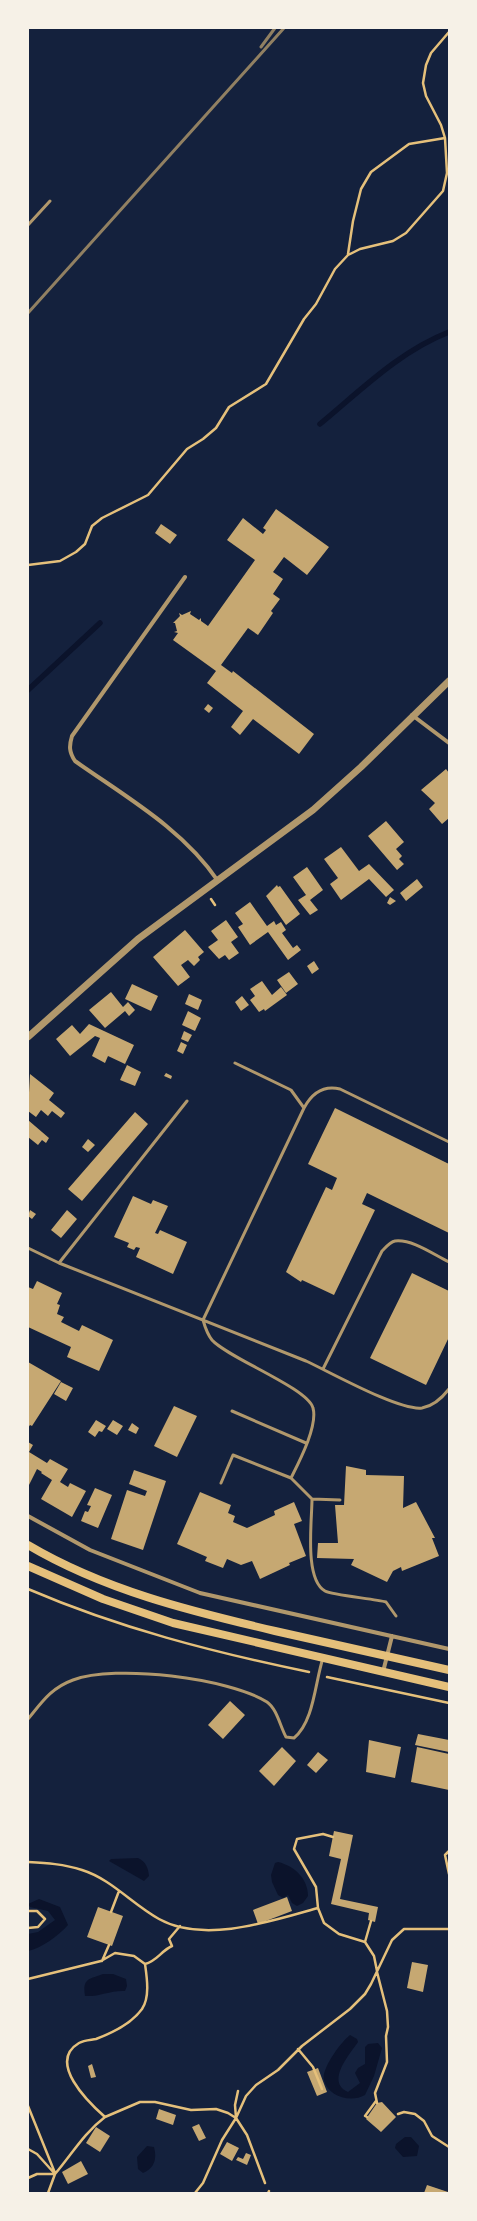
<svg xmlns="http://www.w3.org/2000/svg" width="477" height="2221" viewBox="0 0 477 2221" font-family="Poppins,sans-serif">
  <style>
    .water { fill: #0b132b }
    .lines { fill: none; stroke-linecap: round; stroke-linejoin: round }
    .stream { stroke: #0b132b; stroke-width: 5.5 }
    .building { fill: #c6a872 }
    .path { stroke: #e5c07b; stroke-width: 2.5 }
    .service { stroke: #b1986c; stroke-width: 3 }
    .minor { stroke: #b1986c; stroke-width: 4 }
    .tertiary { stroke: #b1986c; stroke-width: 7 }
    .secondary { stroke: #e5c07b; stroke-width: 8 }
    .rail { stroke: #918062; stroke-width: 3 }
  </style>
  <rect width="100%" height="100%" fill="#14213d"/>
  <!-- water -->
  <path class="water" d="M138,1858C146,1862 148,1867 149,1876L144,1881L109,1861L111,1859Z
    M278,1862C295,1866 308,1879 308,1896L303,1903L297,1906L292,1903L288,1895L283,1898L278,1895L272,1882L271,1875L275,1863Z
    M39,1899L60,1907L68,1925C58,1936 42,1948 28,1951V1934L38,1932L55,1920L48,1911L30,1907L28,1904Z
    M103,1974H113L126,1979L127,1986L125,1991C111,1990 99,1997 85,1996C82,1978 90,1979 103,1974Z
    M350,2035L357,2039L358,2042C350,2054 325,2082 348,2092L360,2083L355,2073L358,2068L365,2064V2047L368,2044L378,2043L382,2048L374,2076L365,2095C351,2103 328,2097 324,2080C321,2069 341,2042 350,2035Z
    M405,2137H411L419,2146L417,2156L403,2157L395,2148L396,2144Z
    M147,2146L154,2147C157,2158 155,2168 143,2173L138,2169L137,2157Z"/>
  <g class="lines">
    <!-- stream -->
    <path class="stream" d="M320,424C361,390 400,351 449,332
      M28,690L100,623"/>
  </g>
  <!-- building -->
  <path class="building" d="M276,509L329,547L307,575L284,557L273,572L283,579L273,594L280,599L271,611L273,613L258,635L248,628L221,665L232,673L233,671L314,734L299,754L253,719L240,735L231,727L243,711L207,683L216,671L173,640L178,633L174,632L177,631L175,623H173L180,616L179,613L182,615L191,611L190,614L199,620L201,618V621L208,626L255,560L227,540L243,518L263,534L266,530L263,528Z
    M161,524L177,535L170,544L155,533Z
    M208,704L213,708L209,713L204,709Z
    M446,769L449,773V818L442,824L429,809L435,803L421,790Z
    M386,821L404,842L396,849L402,856L399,859L404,864L397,870L368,836Z
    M341,847L359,871L369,864L394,890L386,897L369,879L341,900L330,884L338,878L324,859Z
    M307,867L323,890L310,900L318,910L310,915L298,900L306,895L293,877Z
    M417,879L423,887L406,901L400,893Z
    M277,885L278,887L280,886L300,914L286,925L266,896Z
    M390,897L396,901L390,905L387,903Z
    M250,902L267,926L274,921L276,925L281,922L286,930L282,933L293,948L297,945L301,950L288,960L268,932L250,945L238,927L243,924L235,913Z
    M226,920L238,937L231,942L239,953L229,960L225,955L219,959L208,947L218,940L211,931Z
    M185,930L204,952L198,957L200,960L194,966L188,960L181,965L190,977L178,986L153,957Z
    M314,961L319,969L312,974L307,966Z
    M289,972L298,984L286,993L277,980Z
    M262,981L272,995L281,987L287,995L265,1011L264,1009L259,1012L250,1000L255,996L250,989Z
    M132,984L158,996L151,1011L125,999Z
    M111,992L123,1007L128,1002L135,1010L129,1016L125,1011L105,1028L89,1010Z
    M189,994L202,1000L198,1010L185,1004Z
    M242,996L249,1005L241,1011L235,1002Z
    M188,1011L201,1018L195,1031L182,1025Z
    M89,1024L134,1045L125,1064L108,1056L105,1063L92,1056L100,1038L95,1036L70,1056L56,1039L72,1025L80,1034Z
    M184,1031L192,1035L188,1042L181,1039Z
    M181,1042L187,1045L183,1054L177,1051Z
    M127,1065L141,1072L135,1086L120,1080Z
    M166,1073L172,1076L171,1079L164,1076Z
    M30,1074L54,1093L49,1100L65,1113L61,1118L52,1111L48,1116L41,1110L36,1117L28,1111Z
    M335,1108L449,1164V1233L367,1193L362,1204L375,1210L334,1295L302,1280L301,1282L286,1272L326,1187L332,1190L337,1178L308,1164Z
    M135,1112L148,1124L82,1201L68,1189Z
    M28,1120L49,1138L46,1143L42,1140L38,1145L28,1137Z
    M88,1139L95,1145L88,1152L82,1147Z
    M133,1196L151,1204L153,1200L168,1206L155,1233L158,1234L160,1230L187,1242L173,1274L136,1257L140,1248L136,1247L134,1250L127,1247L129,1243L114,1237Z
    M30,1210L36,1214L32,1219L28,1216Z
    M67,1210L77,1219L61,1238L51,1230Z
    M412,1273L449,1291V1337L426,1385L370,1358Z
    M37,1281L62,1293L57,1304L60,1305L57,1314L64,1317L61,1322L79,1331L82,1325L113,1340L99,1371L67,1357L71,1347L28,1327V1287L33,1289Z
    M28,1362L61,1381L32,1426L30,1425L28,1428Z
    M61,1382L73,1388L66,1401L54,1394Z
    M174,1406L197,1416L177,1457L154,1446Z
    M96,1420L106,1426L102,1432L99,1431L95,1437L88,1432Z
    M113,1420L123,1426L117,1435L107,1429Z
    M132,1423L139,1428L136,1434L128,1430Z
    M28,1442L33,1445L29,1452L47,1463L50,1459L68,1469L60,1482L68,1487L70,1483L86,1491L72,1517L41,1499L52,1480L41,1473L42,1472L37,1469L28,1487Z
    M346,1466L366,1470V1475L404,1476L403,1508L416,1502L435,1538H432L439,1556L402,1571L401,1567L393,1571L387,1582L351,1565L354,1559L317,1558L318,1543H338L335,1505H344Z
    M134,1470L166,1481L143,1550L111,1539L127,1490L145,1496L147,1491L129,1484Z
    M95,1488L112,1495L98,1528L81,1521L85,1511L88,1512L91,1506L87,1505Z
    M200,1492L231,1505L228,1513L235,1516L233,1522L247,1528L275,1515L274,1511L294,1502L302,1521L294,1524L306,1556L289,1563L290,1565L260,1579L252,1561L241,1565L227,1559L223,1568L205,1561L207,1557L177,1544Z
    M230,1701L245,1715L223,1739L208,1725Z
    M418,1734L449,1740V1752L415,1745Z
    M369,1740L401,1747L395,1778L366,1772Z
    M282,1747L296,1761L274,1786L259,1771Z
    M417,1747L449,1754V1790L411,1782Z
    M318,1752L328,1760L316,1773L307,1765Z
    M334,1831L353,1835L340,1899L378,1907L375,1922L368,1920L369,1913L331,1904L341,1859L329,1856Z
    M287,1897L292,1911L258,1924L253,1910Z
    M98,1907L123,1916L112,1946L87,1937Z
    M412,1962L428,1965L423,1992L407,1988Z
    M92,2064L96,2077L91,2078L88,2066Z
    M318,2068L327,2092L317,2096L307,2072Z
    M382,2102L396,2117L381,2132L366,2119L377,2103Z
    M159,2109L176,2115L173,2125L156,2119Z
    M199,2124L206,2138L199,2141L192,2127Z
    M96,2127L110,2136L100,2152L86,2143Z
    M227,2142L239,2148L232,2161L220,2154Z
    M246,2153L251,2155L247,2165L236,2160L238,2157L243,2159Z
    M81,2161L88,2174L68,2184L62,2172Z
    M427,2185L448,2192V2193H424Z"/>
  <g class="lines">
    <!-- path -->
    <path class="path" d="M348,254L353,221L361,189L371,172L409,144L445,138
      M28,565L60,561L76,552L85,544L92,526L102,518L148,495L187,449L203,439L216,428L229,407L266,384L304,319L316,304L335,269L348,255L360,249L393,241L406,233L443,191L447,173L445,138L441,125L426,96L423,83L426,65L431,53L449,32
      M211,899L215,905
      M28,1589C119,1628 212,1652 309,1672
      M327,1677L449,1703
      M449,1851L445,1855L449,1874
      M28,1862C46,1863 64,1864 82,1870C111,1879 132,1904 159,1919C204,1944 272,1921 318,1908L324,1923L339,1934L365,1942L374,1956L377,1971
      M318,1908L316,1887L294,1849L297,1839L323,1834L333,1837
      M28,1911H37L45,1919L38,1927L28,1928
      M111,1912L119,1891
      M365,1942L371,1921
      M102,1961L109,1945
      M145,1964C157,1961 161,1951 172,1946L169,1939L180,1926
      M377,1972L387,2011L388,2027L386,2036L387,2062L375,2093L377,2103
      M28,1979L101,1961L115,1953L134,1956L145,1964C147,1978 150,1997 142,2009C132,2023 112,2033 96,2039C91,2040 84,2040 79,2043C47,2062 88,2102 105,2117L140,2102H155L191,2110L216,2109L228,2113L236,2118L247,2135L265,2183
      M298,2049L313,2067L322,2089
      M28,2106L55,2173
      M398,2114L404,2112L415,2114L424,2121L432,2136L449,2147
      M367,2117L365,2116L376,2101
      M236,2118L235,2105L238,2091
      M28,2149L37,2154L55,2174L48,2193
      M28,2178L37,2174H55C72,2154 84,2133 105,2117
      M195,2193L203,2183L222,2140L236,2118L246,2096L256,2085L278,2070L302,2046L350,2009L365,1994L371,1984L392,1940L404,1929H449
      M268,2193L269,2191"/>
    <!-- service -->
    <path class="service" d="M28,225L50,201
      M235,1063L291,1090L304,1108
      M28,1248L59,1263L306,1361C330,1372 399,1411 422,1408C434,1406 442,1398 449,1389
      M59,1263L187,1101
      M323,1369L382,1251C386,1247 390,1242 395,1241C413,1239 434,1255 449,1262
      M232,1411L306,1443
      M221,1483L233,1455L291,1478
      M312,1499L340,1500
      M396,1616L386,1602C375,1599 332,1595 325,1591C304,1579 312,1521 312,1499L291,1478C299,1462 318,1426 313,1408C308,1388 228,1358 212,1340C207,1334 205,1327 203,1320L304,1108C312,1093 323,1085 340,1089L449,1142
      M28,1719C42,1702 51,1688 73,1680C115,1664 229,1678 267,1702C277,1709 280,1726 286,1737L294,1738C314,1722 315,1682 323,1658"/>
    <!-- minor -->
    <path class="minor" d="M185,577L72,736C69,746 69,752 75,761C126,797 183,829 218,881
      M412,715L449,743
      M28,1516L90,1550L200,1593L449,1649
      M383,1672L392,1636"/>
    <!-- tertiary -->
    <path class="tertiary" d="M28,1037L138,939L313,810L361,767L449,681"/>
    <!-- secondary -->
    <path class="secondary" d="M28,1545C104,1590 190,1611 275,1631C333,1644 391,1657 449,1670
      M28,1566L103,1599L173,1623L449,1687"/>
    <!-- rail -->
    <path class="rail" d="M261,47L275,28
      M28,313L284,28"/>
  </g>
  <!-- border -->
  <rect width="477" height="2221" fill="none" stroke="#f6f1e7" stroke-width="58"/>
</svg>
